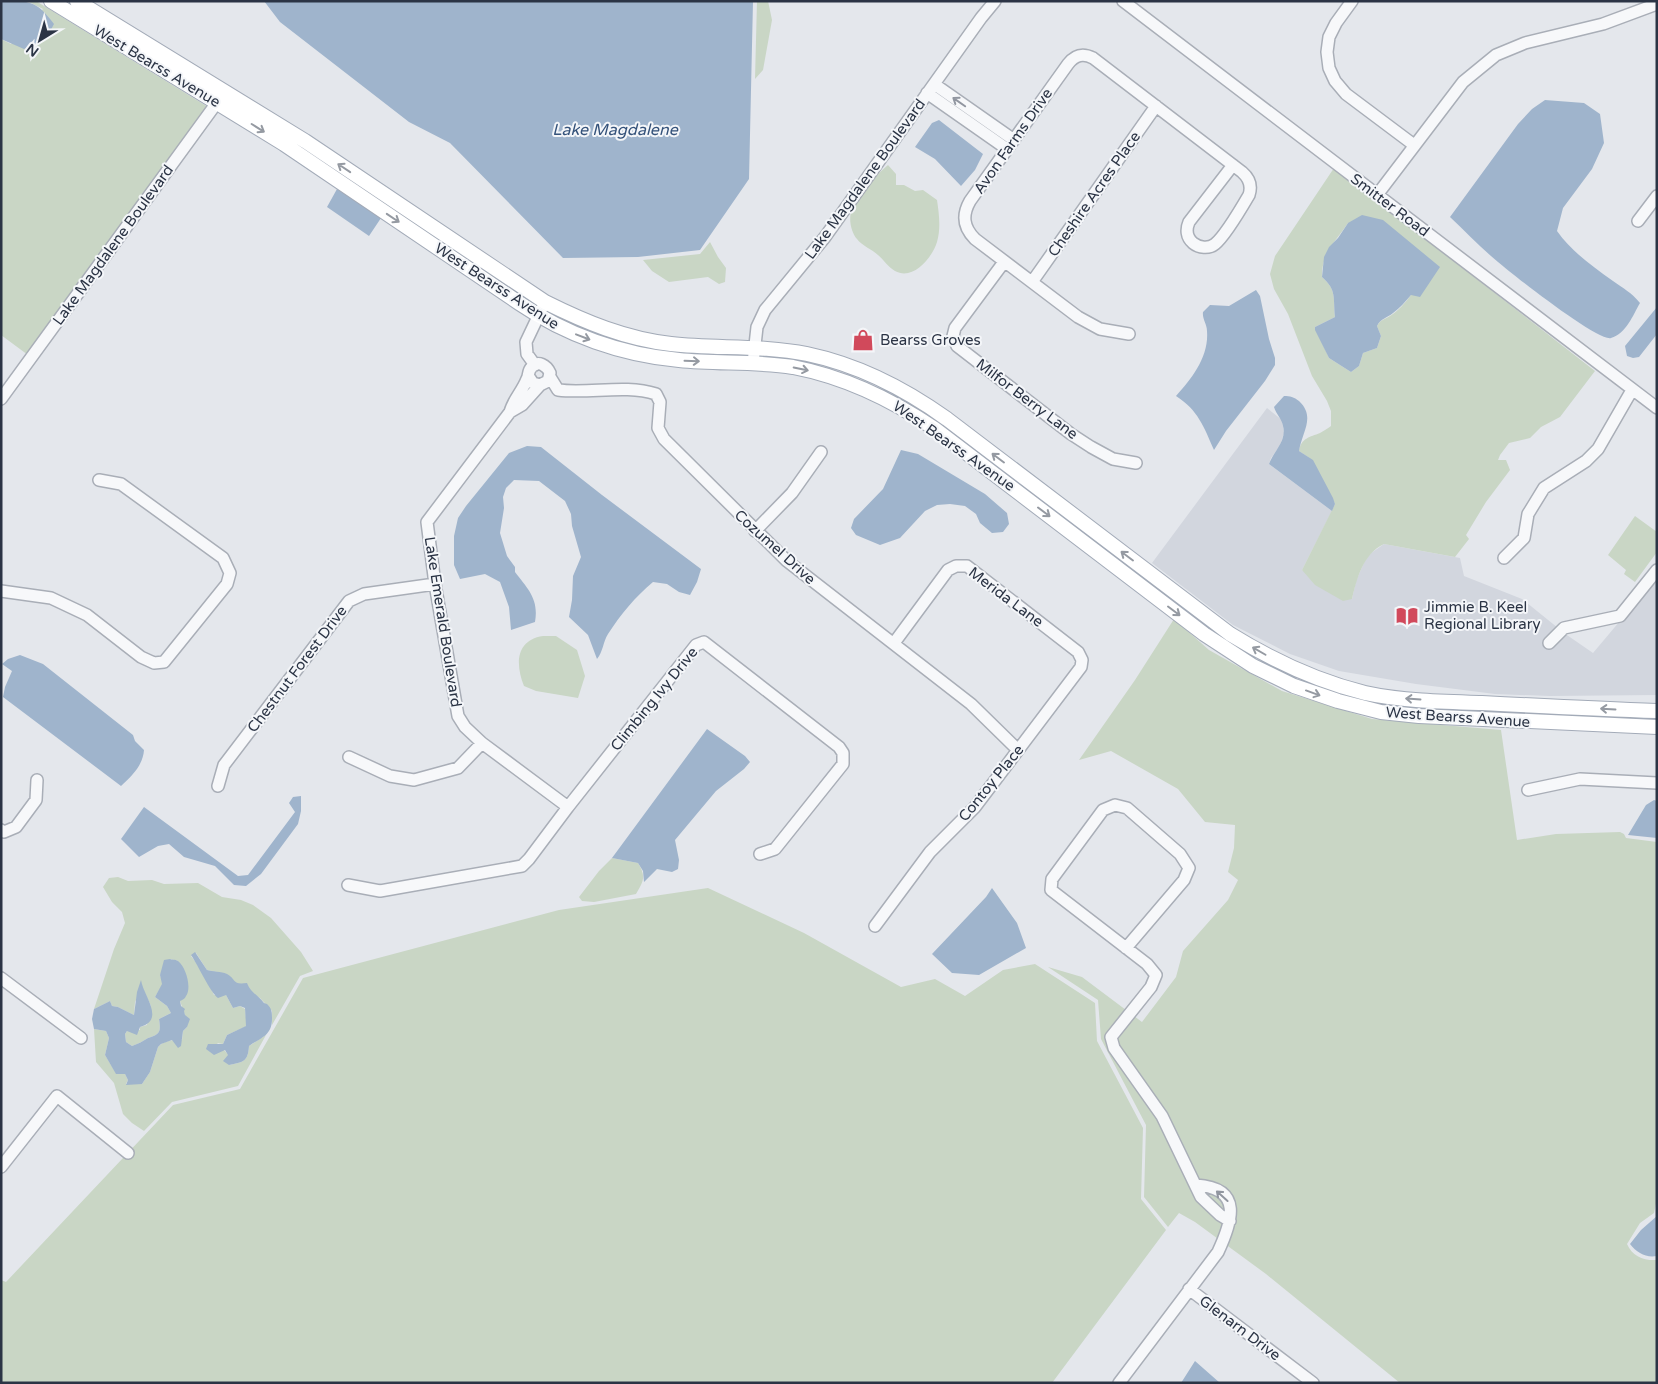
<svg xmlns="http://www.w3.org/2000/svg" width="1658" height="1384" viewBox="0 0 1658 1384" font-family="'Varela Round',sans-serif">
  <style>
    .built { fill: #d2d6de }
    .green { fill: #c9d6c5; fill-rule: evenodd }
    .water { fill: #9fb4cc }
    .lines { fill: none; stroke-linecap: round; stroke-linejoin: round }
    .minor-casing { stroke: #a9aeb7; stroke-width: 14 }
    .major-casing { stroke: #a3abb8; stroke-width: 16 }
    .minor { stroke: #f7f8fa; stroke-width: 11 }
    .major { stroke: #fff; stroke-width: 14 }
    .oneway { stroke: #9196a0 }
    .oneway2 { stroke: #959aa2 }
    .labels { text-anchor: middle; stroke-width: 4; stroke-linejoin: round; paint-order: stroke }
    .street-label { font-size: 15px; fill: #2b3445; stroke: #f4f6f9 }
    .poi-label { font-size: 15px; fill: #2b3445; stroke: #f4f6f9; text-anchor: start }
    .water-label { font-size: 16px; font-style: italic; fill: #34527a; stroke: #f4f6f9 }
  </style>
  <rect width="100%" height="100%" fill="#e4e7ec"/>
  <!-- built -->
  <path class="built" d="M1267,408L1282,420L1284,433L1280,446L1271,458L1269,464L1332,511L1302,570L1352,599L1356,581L1367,556L1384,544L1460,558L1464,576L1522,599L1558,628L1543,643L1548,649L1564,633L1593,653L1657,577V695L1550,696L1495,694L1416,684L1339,671L1290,654L1233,625L1152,563Z"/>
  <!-- green -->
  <path class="green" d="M27,1H36L208,107L28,355L1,335V39L11,44L43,9Z
    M757,1H768L772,20L763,70L755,79Z
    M888,165L896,174V185H904L915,191L923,190L937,200C939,214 941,228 937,242C932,258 913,281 895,271C888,267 884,260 878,255C872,249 862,246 857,239C851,232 848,218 852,210C858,195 876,175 888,165Z
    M1334,168L1595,371L1560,417L1541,427L1530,438L1509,443L1500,455L1498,460H1506L1510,470L1486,502L1466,535L1469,539L1455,557L1384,544C1363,554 1357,578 1352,599L1343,601L1315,585L1302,570L1335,504L1323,481L1308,457L1299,451C1301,438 1310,437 1320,433C1324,431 1328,428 1331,426V411L1327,401L1312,376L1288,314L1274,289L1270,274L1275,256ZM1348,223L1411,295C1405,303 1398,311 1390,316C1384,320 1381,319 1377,326L1381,336L1377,348L1363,353L1359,366L1351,372L1329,358L1315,327L1335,317C1333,298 1337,290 1322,277C1321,254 1336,241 1348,223Z
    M710,242L718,257L726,268L725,282L719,284L708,277L669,282L652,271L643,260L700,254Z
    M1635,516L1657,532V552L1635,582L1624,574L1626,570L1608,555Z
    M1174,619L1209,650L1282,691L1372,719L1501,730L1517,840L1556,834L1620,832L1624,834L1626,838L1657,842V1199L1654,1213L1640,1223L1627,1244C1632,1256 1644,1261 1657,1260V1383H1400L1266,1274L1195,1222L1179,1213L1168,1227L1144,1197L1146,1125L1101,1039L1098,1000L1048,967L1082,977L1142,1022L1176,977L1183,951L1228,900L1238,880L1228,872L1234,848L1235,825L1205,822L1178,789L1111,751L1079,760L1135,680Z
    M543,636H556L577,650L585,676L578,698L536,691L524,686C515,664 516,640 543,636Z
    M612,858L638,863C646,876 644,881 636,894L594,902L582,901L579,897L599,871Z
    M118,877L128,881L152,880L164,884L198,883L222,897L241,900L253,905L271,918L301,952L313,971L300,976L272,1025V1011L260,998L235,983L226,974L207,970L196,953L191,956C200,967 208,981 214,995H226L233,1008L240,1006L245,1009L247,1026L227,1035L223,1044L217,1043L229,1055V1065C243,1062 248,1062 249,1046L266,1035L238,1086L172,1102L144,1131L132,1123L123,1114L114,1083L96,1062L94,1029L106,1031L109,1038L105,1055L116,1073L125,1074L128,1080L126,1084H142L150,1072L158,1047C164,1040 173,1040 182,1040L183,1031L187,1027L185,1015L180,1001L178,961L170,959L160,975L163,984L155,997L167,1006L171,1013L159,1019C161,1032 160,1034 148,1038C143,1041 138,1044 132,1046L126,1042L125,1034L128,1030H140V1027L147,1025L151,1006L142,987L135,1002L134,1015L118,1007L112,1006L110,1001L94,1009L114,949L125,923L122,912L112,902L103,887L109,878Z
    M708,888L804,933L901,987L935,979L965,996L1003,970L1035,964L1095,1003L1097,1041L1143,1128L1141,1199L1166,1230L1052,1383H1V1280L6,1282L173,1105L240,1089L303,978L559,910Z"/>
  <!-- water -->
  <path class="water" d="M1,1C30,1 36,0 54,24C47,38 39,44 24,49L1,39Z
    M264,1H753L749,179L700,250L638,257L563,258L450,143L409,122L280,22Z
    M1545,100L1584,103L1600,114L1604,143L1592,169L1563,208L1557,231C1572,252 1592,266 1613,281C1624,289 1631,292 1640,303C1633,315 1626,334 1611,338C1598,342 1512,274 1498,262C1481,248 1466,232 1450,217L1518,124L1532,109Z
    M939,120L983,154L975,170L961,186L935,159L915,147L932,123Z
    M337,189L381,218L369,236L327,207Z
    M1362,215L1383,220L1440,267L1420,297L1411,295C1405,302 1400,308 1393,313C1387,318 1381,318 1377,326L1381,336L1377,348L1363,353L1359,366L1351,372L1329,358L1315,330V327L1335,317C1333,298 1337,290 1322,277L1324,257L1329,247L1338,238L1348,223Z
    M1256,290L1260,296L1269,339L1275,358V365L1265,381L1226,431L1214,450C1204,427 1198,410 1176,396C1192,378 1209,357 1207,331C1207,324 1202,319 1203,312L1210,305L1229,306Z
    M1657,307V334L1639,357L1633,358L1627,356L1625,346Z
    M1284,396C1290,396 1294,397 1299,401C1316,417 1302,432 1299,451L1313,460L1333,498L1335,504L1332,511L1269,464C1274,451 1287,441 1283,426C1282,419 1276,414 1274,407Z
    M527,446L541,447L602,495L701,569L697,582L690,595L679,592L667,584L653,582C635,597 621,614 608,634C603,642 603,652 597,659L588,635L569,617L572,600L573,576L581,557L572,526L571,514L565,501L539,481L514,480L506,488L503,497L504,508L500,533L507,556L515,567V572C528,589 539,599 535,622L511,630L509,607L500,582L485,574L460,579L454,565V536L458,518L466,506L509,453Z
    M901,450L918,454L985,494L1007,513L1009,524L1003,532L992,533L980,523L976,514L965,506L950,504L937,505L925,511L900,538L880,545L856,535L851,528L854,519L883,489Z
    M20,655L43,664L133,735L135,741L144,750C143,765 132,776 121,786L3,697L5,687L12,671L2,664L8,659Z
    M707,729L745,756L750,762L744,769L716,791L675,840L679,860L678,869L672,872L657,869L644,882L643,871L638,863L612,858Z
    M301,796V811L298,824L261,874L246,886L234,885L215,866L184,857L169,844L158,846L139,857L121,839L144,807L238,876L248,875L295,812L289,803L293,797Z
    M1654,800L1657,801V838L1628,835L1646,805Z
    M992,888L1017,923L1026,948L979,975L952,973L932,954L986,897Z
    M195,952L207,970C213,972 221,971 227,974C237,980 232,985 247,983C251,993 257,994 264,1003L267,1004C272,1009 272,1012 272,1019C272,1036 260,1038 249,1046C248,1062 243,1062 229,1065L223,1061L228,1055L225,1050L214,1055L206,1049L208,1044H223L227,1035L246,1026L245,1008L240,1006L233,1008L226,995L218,998C210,992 198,965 191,955Z
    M170,959C172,960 175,959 178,961C186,967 192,988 186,996C185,999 182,1000 180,1001L181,1006L185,1009L184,1011L185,1015L190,1019L187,1027L183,1031L181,1046L178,1048L172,1040L161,1044L158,1047L150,1072L142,1084L126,1085L128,1080L125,1074H116L105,1055L109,1038L106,1031L94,1029L92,1019L94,1009L110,1001L112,1006L118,1007L134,1015L137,992L141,980C143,995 166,1020 140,1027L137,1035L127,1031L125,1034L126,1042L132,1046C138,1044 143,1041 148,1038C160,1034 161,1032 159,1019L171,1013L167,1006L155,997L162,984L160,975L164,960Z
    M1657,1216V1256C1646,1258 1637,1253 1630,1244L1641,1230Z
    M1195,1361L1220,1383H1181Z"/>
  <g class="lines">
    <!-- minor casing -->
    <g class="minor-casing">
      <path id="minor" d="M1123,1L1657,408
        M1352,1L1336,23L1329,37L1327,52L1329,68L1335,81L1346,94L1414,145
        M934,84L1014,140
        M927,93L1007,149
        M1377,195L1463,82L1496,55L1525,43L1603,24L1657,4
        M1638,221L1657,196
        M1004,262L955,328L953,336L957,346L1071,434L1091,447L1113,459L1136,463
        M1032,282L1156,106
        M1129,334L1100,329L1078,317L975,239C963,227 962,215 970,201L1068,64C1075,55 1083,53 1093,58L1242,172C1249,178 1252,186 1249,195C1242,207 1225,236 1215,244C1209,249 1199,248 1193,243C1186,237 1186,229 1189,222L1233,165
        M753,363L757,327L765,310L825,237L981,18L995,1
        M535,365L527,354L526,342L545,302
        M529,377L533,383L540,385L548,381L550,373C547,366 538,359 531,368C528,371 529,376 527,379C522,392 514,398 510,412L522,405L540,385
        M550,377L558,390C590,394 625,384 656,394L660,402L658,428L664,439L787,561L971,704L1018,750
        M1,399L221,97
        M510,412L427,522L435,584L458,716L465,727L482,743L568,807
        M755,531L792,493L821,452
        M1504,558L1524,538L1528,514L1544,488L1586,461L1598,449L1632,390
        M1,591L51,598L87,615L141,657L154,663L164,662L227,584L230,573L223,558L121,484L99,480
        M1549,643L1564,628L1620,616L1657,570
        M349,757L390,776L414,780L458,768L482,743
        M218,786L224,765L349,601L364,594L435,584
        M1528,790L1580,779L1657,783
        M1,830L4,832L16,827L36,800L37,780
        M348,885L380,891L522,866L529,859L568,807L696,645L704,642L839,747L843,753V764L775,849L760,854
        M875,926L930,852L975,807L1081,667L1082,660L1078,652L967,566H956L948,570L894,643
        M1126,948L1184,880L1189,868L1180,854L1127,808L1115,805L1103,810L1052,879L1051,890L1147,964L1156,975L1151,987L1111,1037L1114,1048L1162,1116L1201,1197L1220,1215L1230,1221
        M1,978L81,1038
        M1,1167L57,1096L128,1153
        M1189,1289L1313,1383
        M1119,1383L1218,1252C1232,1222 1244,1188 1196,1185"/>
    </g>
    <!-- major casing -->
    <g class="major-casing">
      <path id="major" d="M51,1L284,144L519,303C566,335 622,355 679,360C717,364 755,361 793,367C845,377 891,399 935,429L1204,634L1253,666L1294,686L1338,701L1381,712L1419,716L1657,727
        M77,1L305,141L545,302C585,322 626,339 671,344C716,349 762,345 807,354C859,365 904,388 947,419L1230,634C1272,660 1316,681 1365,693C1401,701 1445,702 1482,703C1540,706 1599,709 1657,711"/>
    </g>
    <!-- minor -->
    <use href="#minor" class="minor"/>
    <!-- major -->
    <use href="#major" class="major"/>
  </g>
  <!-- one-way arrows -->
  <defs><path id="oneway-shaft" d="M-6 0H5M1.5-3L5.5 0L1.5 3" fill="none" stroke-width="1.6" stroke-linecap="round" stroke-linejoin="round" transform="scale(1.25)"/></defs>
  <g class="oneway">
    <use href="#oneway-shaft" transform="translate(959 102) rotate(-145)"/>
    <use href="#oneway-shaft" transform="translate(1222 1196) rotate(-138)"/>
  </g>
  <g class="oneway2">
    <use href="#oneway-shaft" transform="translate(258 128) rotate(32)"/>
    <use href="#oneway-shaft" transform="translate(344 168) rotate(-146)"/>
    <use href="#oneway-shaft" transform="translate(393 218) rotate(34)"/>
    <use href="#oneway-shaft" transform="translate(583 337) rotate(21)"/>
    <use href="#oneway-shaft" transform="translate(692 361) rotate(2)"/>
    <use href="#oneway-shaft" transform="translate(801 369) rotate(12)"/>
    <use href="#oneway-shaft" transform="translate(998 458) rotate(-143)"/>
    <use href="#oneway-shaft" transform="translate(1044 512) rotate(37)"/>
    <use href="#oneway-shaft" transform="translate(1127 556) rotate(-143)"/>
    <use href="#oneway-shaft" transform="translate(1174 611) rotate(37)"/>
    <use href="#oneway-shaft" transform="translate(1259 651) rotate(-150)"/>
    <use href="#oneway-shaft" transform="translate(1313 693) rotate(20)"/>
    <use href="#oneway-shaft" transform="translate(1413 699) rotate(-176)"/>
    <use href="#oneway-shaft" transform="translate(1608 709) rotate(-177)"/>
  </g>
  <!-- icons -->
  <defs>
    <g id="shop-bare" transform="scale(1.725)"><path d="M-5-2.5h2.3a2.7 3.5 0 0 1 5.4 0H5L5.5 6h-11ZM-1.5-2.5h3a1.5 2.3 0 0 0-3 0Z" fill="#d1495b" stroke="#f4f6f9" stroke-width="2.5" paint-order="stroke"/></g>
    <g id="library-bare" transform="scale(1.725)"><path d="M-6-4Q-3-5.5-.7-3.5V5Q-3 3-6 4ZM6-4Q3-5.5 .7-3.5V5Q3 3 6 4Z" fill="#d1495b" stroke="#f4f6f9" stroke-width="2.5" paint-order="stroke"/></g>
  </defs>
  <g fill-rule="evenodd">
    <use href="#shop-bare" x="863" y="340"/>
    <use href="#library-bare" x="1407" y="616"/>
  </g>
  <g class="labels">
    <!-- street labels -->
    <g class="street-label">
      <text transform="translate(157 66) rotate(31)" y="5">West Bearss Avenue</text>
      <text transform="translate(1013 141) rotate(-55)" y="5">Avon Farms Drive</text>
      <text transform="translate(865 179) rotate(-54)" y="5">Lake Magdalene Boulevard</text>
      <text transform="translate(1094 194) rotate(-55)" y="5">Cheshire Acres Place</text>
      <text transform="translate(1390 205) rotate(37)" y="5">Smitter Road</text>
      <text transform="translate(113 245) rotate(-54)" y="5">Lake Magdalene Boulevard</text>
      <text transform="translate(497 286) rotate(33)" y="5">West Bearss Avenue</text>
      <text transform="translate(1027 399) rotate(37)" y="5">Milfor Berry Lane</text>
      <text transform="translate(954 446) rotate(35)" y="5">West Bearss Avenue</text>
      <text transform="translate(775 547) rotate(42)" y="5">Cozumel Drive</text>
      <text transform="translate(1006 597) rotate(37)" y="5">Merida Lane</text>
      <text transform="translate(443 622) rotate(81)" y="5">Lake Emerald Boulevard</text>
      <text transform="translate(297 669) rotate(-53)" y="5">Chestnut Forest Drive</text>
      <text transform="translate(654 699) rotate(-51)" y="5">Climbing Ivy Drive</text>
      <text transform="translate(1458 717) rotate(4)" y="5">West Bearss Avenue</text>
      <text transform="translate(991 783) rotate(-51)" y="5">Contoy Place</text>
      <text transform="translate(1240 1328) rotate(37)" y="5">Glenarn Drive</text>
    </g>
    <!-- poi labels -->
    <g class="poi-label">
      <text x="880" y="345">Bearss Groves</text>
      <text x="1424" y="612">Jimmie B. Keel<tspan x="1424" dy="17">Regional Library</tspan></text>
    </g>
    <!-- water labels -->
    <g class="water-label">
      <text x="615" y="135">Lake Magdalene</text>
    </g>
  </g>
  <!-- border -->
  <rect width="1658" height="1384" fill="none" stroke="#2b3445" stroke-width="5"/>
  <!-- north arrow -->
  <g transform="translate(40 40) rotate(217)" stroke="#f4f6f9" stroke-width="4" paint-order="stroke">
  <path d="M0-4L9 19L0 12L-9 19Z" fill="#2b3445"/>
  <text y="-8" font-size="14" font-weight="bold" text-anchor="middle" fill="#2b3445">N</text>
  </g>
</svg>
